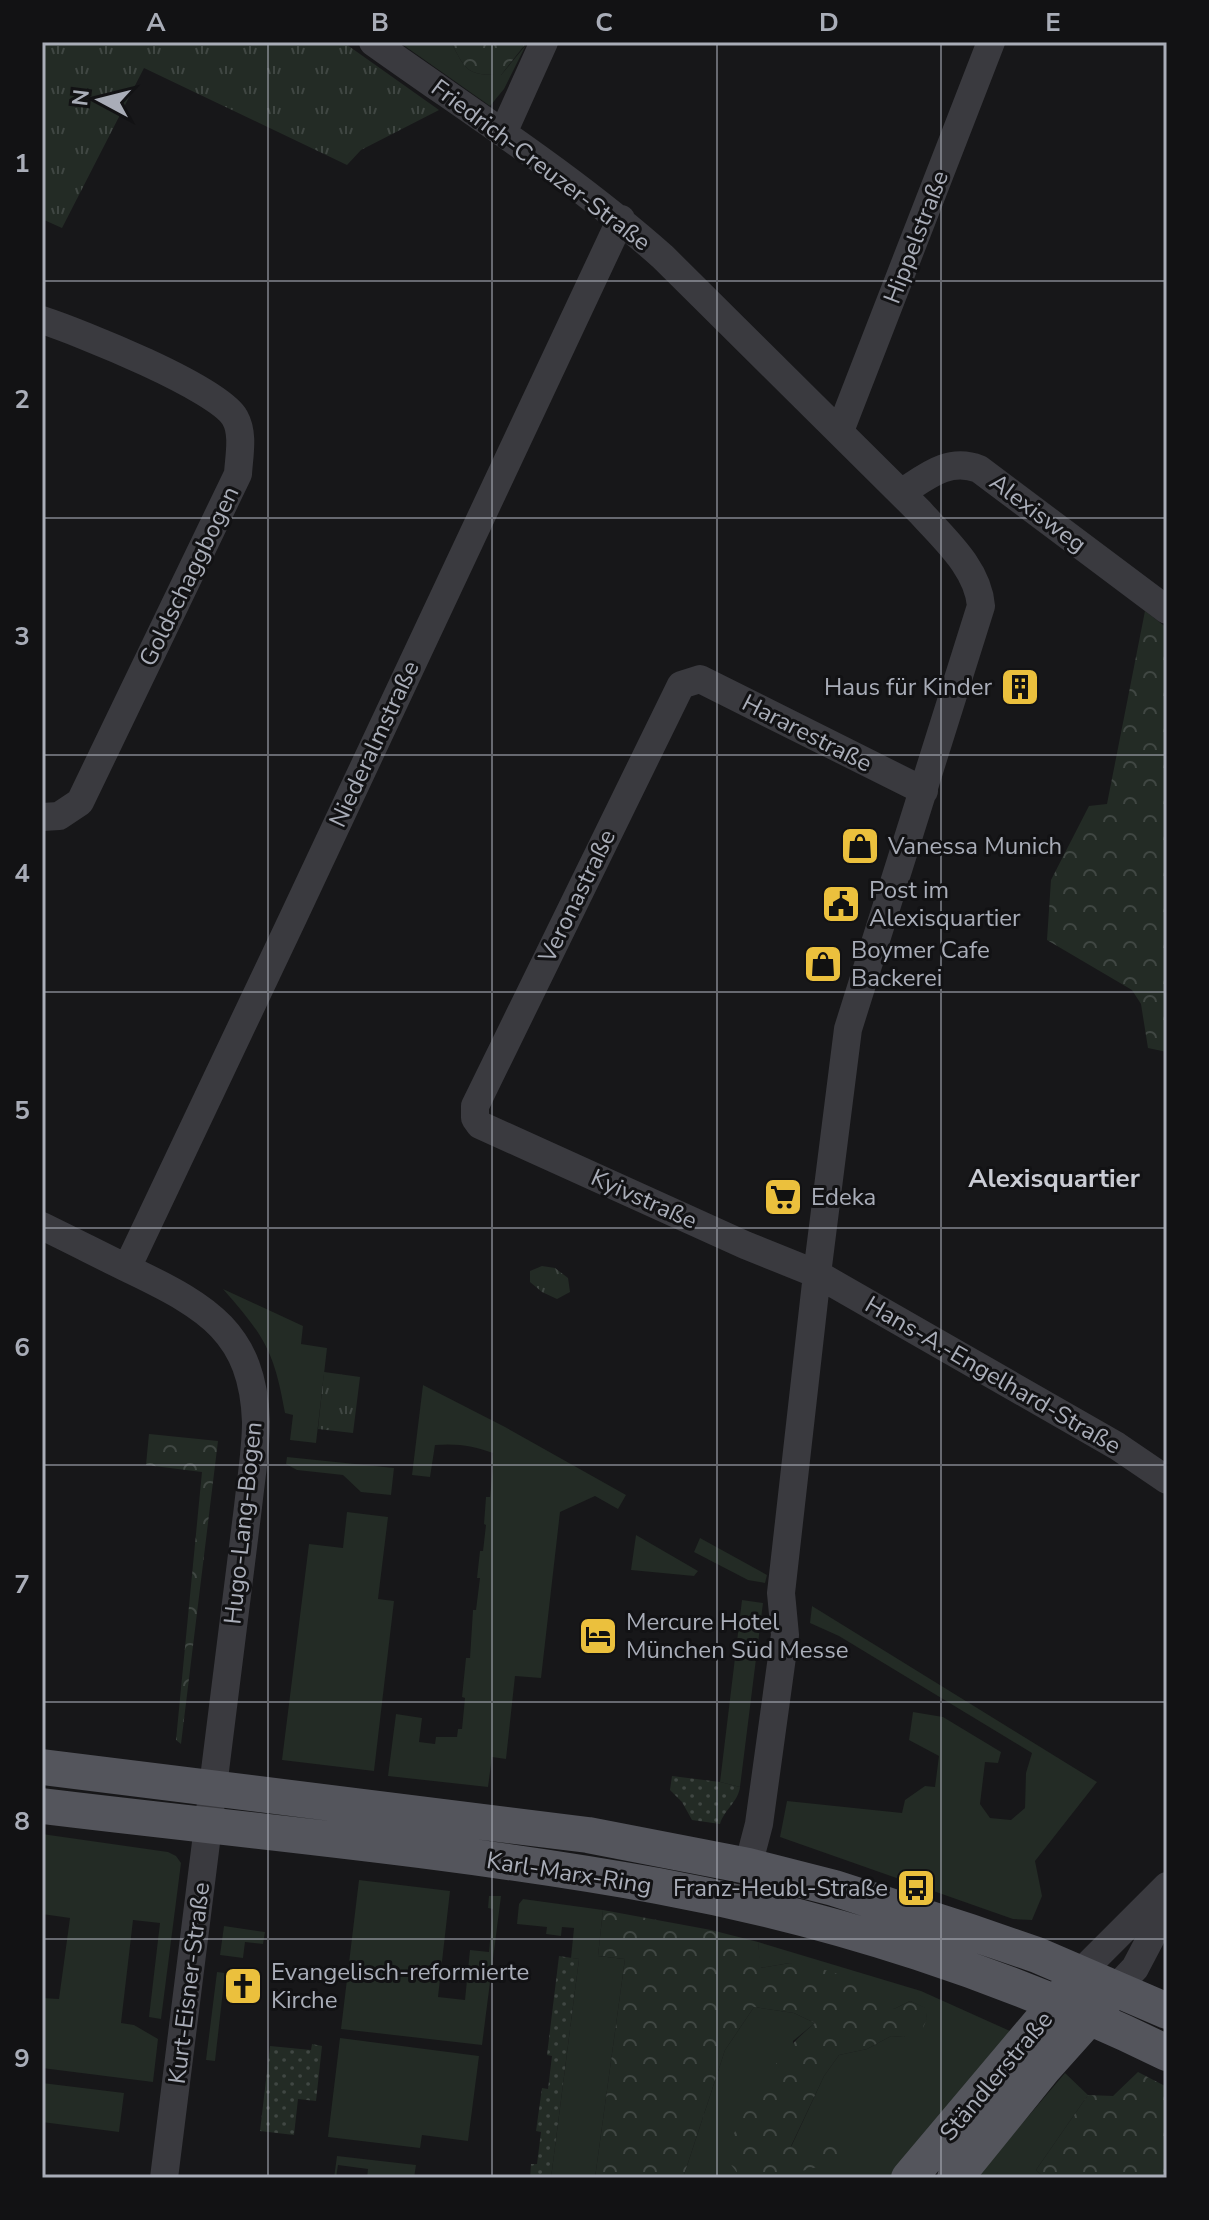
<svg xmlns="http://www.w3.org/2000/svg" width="1209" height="2220" viewBox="0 0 1209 2220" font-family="'Nunito Sans',sans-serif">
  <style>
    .grass { fill: #232b25 }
    .forest { fill: url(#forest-crowns) }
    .park { fill: url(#park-tufts) }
    .garden { fill: url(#garden-dots) }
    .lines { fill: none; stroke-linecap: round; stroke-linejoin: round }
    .minor { stroke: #3a3a3f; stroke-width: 28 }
    .major { stroke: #54555c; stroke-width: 36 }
    .grid { fill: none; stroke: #a9adb8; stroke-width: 2; stroke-opacity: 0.55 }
    .labels { text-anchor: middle; stroke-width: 6; stroke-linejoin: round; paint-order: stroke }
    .street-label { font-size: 24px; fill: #a9adb8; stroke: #121214 }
    .poi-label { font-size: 24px; fill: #a9adb8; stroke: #121214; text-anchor: start }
    .neighbourhood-label { font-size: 26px; font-weight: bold; fill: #caccd4; stroke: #121214 }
    .neatline { fill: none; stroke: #a9adb8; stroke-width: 3 }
    .grid-label { font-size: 26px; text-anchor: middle; font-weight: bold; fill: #a9adb8 }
  </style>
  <defs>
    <pattern id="forest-crowns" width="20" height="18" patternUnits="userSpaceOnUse" patternTransform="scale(2)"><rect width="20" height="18" fill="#232b25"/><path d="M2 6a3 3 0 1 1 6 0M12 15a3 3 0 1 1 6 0" fill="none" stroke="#404743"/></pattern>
    <pattern id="park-tufts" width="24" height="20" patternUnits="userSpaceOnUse" patternTransform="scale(2)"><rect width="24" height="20" fill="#232b25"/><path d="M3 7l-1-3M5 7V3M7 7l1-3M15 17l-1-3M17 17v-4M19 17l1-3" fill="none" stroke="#404743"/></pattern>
    <pattern id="garden-dots" width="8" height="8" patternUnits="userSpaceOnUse" patternTransform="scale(2)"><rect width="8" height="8" fill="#232b25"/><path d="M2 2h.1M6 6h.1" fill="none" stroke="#404743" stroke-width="1.8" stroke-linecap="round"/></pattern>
  </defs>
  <rect width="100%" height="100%" fill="#171719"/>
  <!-- grass -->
  <path class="grass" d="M399,42H451C466,71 467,75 501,75L526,45L504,89L490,106Z
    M223,1289L303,1326L301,1344L327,1348L316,1443L290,1440L293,1415L285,1413C274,1350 264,1336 223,1289Z
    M423,1385L505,1427L626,1495L618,1509L595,1496L560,1512L541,1678L515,1676L506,1759L492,1757L488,1787L388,1776L396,1714L422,1718L419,1742L435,1744L436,1737H457L458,1729H462L465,1698L462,1697L466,1658H470L473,1610H476L480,1578H477L480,1551H483L486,1525L484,1524L486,1497H490L493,1466L491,1465L493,1453C475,1446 457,1443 435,1445L430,1477L412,1475Z
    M287,1457L394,1468L391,1495L361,1492L343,1475L297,1470L286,1464Z
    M347,1512L388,1517L378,1599L394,1601L374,1771L282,1760L309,1544L343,1548Z
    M636,1535L698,1571L694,1576L631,1570Z
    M700,1538L767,1575L765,1583L748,1580L694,1552Z
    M742,1600L763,1603L740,1787L720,1782Z
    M812,1606L1097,1782L1035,1861L1042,1896L1032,1920L1013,1919L993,1912L780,1837L787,1801L902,1813L905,1800L925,1786L935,1787L939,1756L909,1740L913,1712L943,1717L1001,1752L998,1763L985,1762L980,1804L990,1818L1011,1820L1025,1808L1026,1773L1032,1753L839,1636L810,1623Z
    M42,1834L168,1852L176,1856L181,1863L161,2019L149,2017L160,1923L133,1920L121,2023L134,2025L158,2039L153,2082L42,2068V1998L59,1999L70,1918L42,1914Z
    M359,1880L450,1891L438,1997L465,2000L470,1950L489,1952L493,1909L488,1908L489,1896H501L482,2045L341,2029Z
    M523,1899L603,1910L598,1956L625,1959L595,2178H551L579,1959L571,1958L574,1928L562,1927L561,1936L546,1934L547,1927L517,1924L519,1904Z
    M224,1926L265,1932L263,1944L245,1942L243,1958L220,1955Z
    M758,1942L921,1991L1010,2031L892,2178H683L725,2050L754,2007L794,2013L815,2023L793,2041L791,2147L824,2076L839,2055L867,2049L891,2036L904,2037L927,2019L925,2008L910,2001L894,2009L790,1963L760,1968Z
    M217,1972L225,1973L215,2061L206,2060Z
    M340,2038L479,2056L468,2141L422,2135L420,2148L328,2137Z
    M1065,2073L1088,2095L1036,2170L1045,2178H976Z
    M42,2083L124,2093L119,2132L42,2122Z
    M337,2156L416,2165L414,2178L382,2176L381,2178H367L368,2169L338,2165L336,2178H334Z"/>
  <!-- forest -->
  <path class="forest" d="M451,42H527L501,75C467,75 466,71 451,42Z
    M1145,611L1167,628V952L1164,956L1167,959V1052L1148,1048L1141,1004L1132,990L1047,940L1051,880L1089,806L1107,804Z
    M149,1434L218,1441L181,1744L176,1740L202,1472L146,1465Z
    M603,1910L711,1930L758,1942L761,1968L790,1963L830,1971L881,1992L894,2009L910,2001L926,2008L927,2019L922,2030L904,2037L891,2036L867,2049L839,2055L824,2076L791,2146L834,2137L842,2147L841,2159C802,2173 778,2178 738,2174L723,2154C750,2104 770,2060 815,2023L794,2013L754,2007L725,2050L683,2178H595L625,1959L598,1956Z
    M1138,2072L1167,2087V2177L1045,2178L1036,2170L1088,2095L1113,2096Z"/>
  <!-- park -->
  <path class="park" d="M42,42H343L439,110L361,150L347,165L144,68L62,228L42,219Z
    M542,1266L555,1268L568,1278L570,1292L557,1299L542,1292L530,1282V1271Z
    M324,1372L360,1377L353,1433L318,1429Z"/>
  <!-- garden -->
  <path class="garden" d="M672,1776L720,1782L740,1787C738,1802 724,1810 720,1824L692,1820L682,1802L670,1790Z
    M559,1956L579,1959L551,2178H530L531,2164H537L541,2132L536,2131L542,2088L548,2089L552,2056L547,2055Z
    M312,2044L322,2046L316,2101L298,2099L294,2135L260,2131L270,2046L311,2050Z"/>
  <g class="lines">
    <!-- minor -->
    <path class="minor" d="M373,42C471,112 573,177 663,257L920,512C944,539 978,568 981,606L848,1029L817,1274L781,1593L785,1635L759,1824L748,1866
      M503,133L544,42
      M42,320C79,332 219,388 235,418C244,434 239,456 238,474L80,802L59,816L42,817
      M840,431L991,42
      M901,493C926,477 948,457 979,469L1167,610
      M924,791L700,679L681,685L475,1106V1118L480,1125L745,1245L817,1274L1117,1446L1167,1480
      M42,1226C73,1241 104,1257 135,1272C207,1307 253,1333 256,1422C256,1450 251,1479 248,1507L164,2178
      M127,1268L292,920L621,219
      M1080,1973L1167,1886
      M1116,1988L1135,1968L1167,1907"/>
    <!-- major -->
    <path class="major" d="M42,1767L588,1835L748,1866L834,1888L970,1932L1037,1955L1167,2011
      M42,1806C247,1831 454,1849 658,1886C832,1918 1008,1975 1167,2053
      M909,2178L1070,1987
      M955,2178L1044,2068L1104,2001"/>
  </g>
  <!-- grid -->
  <path class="grid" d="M268,42V2178M492,42V2178M717,42V2178M941,42V2178M42,281H1167M42,518H1167M42,755H1167M42,992H1167M42,1228H1167M42,1465H1167M42,1702H1167M42,1939H1167"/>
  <!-- icons -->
  <defs>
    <g id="building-square" transform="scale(2)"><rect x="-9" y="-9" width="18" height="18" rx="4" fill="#ebc03d" stroke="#121214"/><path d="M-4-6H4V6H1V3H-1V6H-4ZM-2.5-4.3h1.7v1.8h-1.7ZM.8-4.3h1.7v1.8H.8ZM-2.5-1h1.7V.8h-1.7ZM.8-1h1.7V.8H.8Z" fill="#111"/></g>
    <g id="shop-square" transform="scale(2)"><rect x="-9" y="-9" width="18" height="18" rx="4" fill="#ebc03d" stroke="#121214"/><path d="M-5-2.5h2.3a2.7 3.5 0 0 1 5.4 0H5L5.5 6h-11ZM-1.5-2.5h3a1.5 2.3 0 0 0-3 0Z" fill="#111"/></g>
    <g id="civic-square" transform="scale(2)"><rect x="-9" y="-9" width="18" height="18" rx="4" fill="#ebc03d" stroke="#121214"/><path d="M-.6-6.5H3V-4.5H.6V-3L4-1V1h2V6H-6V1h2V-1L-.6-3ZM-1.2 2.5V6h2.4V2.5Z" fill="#111"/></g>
    <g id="supermarket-square" transform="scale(2)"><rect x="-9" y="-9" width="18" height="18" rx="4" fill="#ebc03d" stroke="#121214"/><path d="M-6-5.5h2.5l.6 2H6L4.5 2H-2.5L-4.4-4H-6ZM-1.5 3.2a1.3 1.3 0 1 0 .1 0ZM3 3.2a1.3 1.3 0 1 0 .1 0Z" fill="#111"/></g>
    <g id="hotel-square" transform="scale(2)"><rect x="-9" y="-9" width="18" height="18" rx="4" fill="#ebc03d" stroke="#121214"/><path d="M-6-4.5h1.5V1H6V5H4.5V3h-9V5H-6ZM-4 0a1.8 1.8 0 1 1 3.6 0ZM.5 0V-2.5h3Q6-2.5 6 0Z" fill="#111"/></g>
    <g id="bus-square" transform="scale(2)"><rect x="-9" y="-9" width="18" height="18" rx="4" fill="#ebc03d" stroke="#121214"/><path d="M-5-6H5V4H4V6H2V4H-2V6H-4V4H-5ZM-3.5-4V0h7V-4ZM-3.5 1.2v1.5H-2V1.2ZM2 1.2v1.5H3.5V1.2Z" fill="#111"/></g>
    <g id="church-square" transform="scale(2)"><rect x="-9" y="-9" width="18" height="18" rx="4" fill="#ebc03d" stroke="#121214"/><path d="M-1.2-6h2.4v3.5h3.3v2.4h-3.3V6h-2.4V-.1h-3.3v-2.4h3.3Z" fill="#111"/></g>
  </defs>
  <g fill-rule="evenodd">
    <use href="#building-square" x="1020" y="687"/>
    <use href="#shop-square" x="860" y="846"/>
    <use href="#civic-square" x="841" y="904"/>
    <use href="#shop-square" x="823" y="964"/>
    <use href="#supermarket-square" x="783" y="1197"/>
    <use href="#hotel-square" x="598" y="1636"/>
    <use href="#bus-square" x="916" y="1888"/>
    <use href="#church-square" x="243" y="1986"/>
  </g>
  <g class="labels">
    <!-- street labels -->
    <g class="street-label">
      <text transform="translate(541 165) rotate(37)" y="8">Friedrich-Creuzer-Straße</text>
      <text transform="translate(916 237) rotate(-69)" y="8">Hippelstraße</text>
      <text transform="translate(1038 513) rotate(37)" y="8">Alexisweg</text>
      <text transform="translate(189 576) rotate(-64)" y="8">Goldschaggbogen</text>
      <text transform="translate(807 733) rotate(27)" y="8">Hararestraße</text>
      <text transform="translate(374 744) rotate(-65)" y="8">Niederalmstraße</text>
      <text transform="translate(577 896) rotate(-64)" y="8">Veronastraße</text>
      <text transform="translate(644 1199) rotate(24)" y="8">Kyivstraße</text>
      <text transform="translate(993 1375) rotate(30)" y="8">Hans-A.-Engelhard-Straße</text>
      <text transform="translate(243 1523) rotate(-84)" y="8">Hugo-Lang-Bogen</text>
      <text transform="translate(569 1873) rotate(9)" y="8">Karl-Marx-Ring</text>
      <text transform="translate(189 1983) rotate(-83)" y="8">Kurt-Eisner-Straße</text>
      <text transform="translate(996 2076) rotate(-50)" y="8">Ständlerstraße</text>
    </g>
    <!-- poi labels -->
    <g class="poi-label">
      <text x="992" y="695" text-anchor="end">Haus für Kinder</text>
      <text x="888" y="854">Vanessa Munich</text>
      <text x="869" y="898">Post im<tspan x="869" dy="28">Alexisquartier</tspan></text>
      <text x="851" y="958">Boymer Cafe<tspan x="851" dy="28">Backerei</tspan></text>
      <text x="811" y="1205">Edeka</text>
      <text x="626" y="1630">Mercure Hotel<tspan x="626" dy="28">München Süd Messe</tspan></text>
      <text x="888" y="1896" text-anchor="end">Franz-Heubl-Straße</text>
      <text x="271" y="1980">Evangelisch-reformierte<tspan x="271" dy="28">Kirche</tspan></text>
    </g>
    <!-- neighbourhood labels -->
    <g class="neighbourhood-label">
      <text x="1054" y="1187">Alexisquartier</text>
    </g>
  </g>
  <!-- border -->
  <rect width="1209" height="2220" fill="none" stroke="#121214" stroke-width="88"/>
  <!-- north arrow -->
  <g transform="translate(100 100) rotate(277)" stroke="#121214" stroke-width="6" paint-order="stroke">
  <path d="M0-6L14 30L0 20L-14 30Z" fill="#a9adb8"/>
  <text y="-12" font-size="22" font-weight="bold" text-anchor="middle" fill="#a9adb8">N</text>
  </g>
  <rect x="44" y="44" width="1121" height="2132" class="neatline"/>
  <g class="grid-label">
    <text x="156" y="31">A</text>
    <text x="380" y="31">B</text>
    <text x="604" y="31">C</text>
    <text x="829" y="31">D</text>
    <text x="1053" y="31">E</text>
    <text x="22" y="172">1</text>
    <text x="22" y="408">2</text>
    <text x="22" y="645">3</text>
    <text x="22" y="882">4</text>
    <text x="22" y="1119">5</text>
    <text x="22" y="1356">6</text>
    <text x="22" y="1593">7</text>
    <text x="22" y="1830">8</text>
    <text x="22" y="2067">9</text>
  </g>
</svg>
